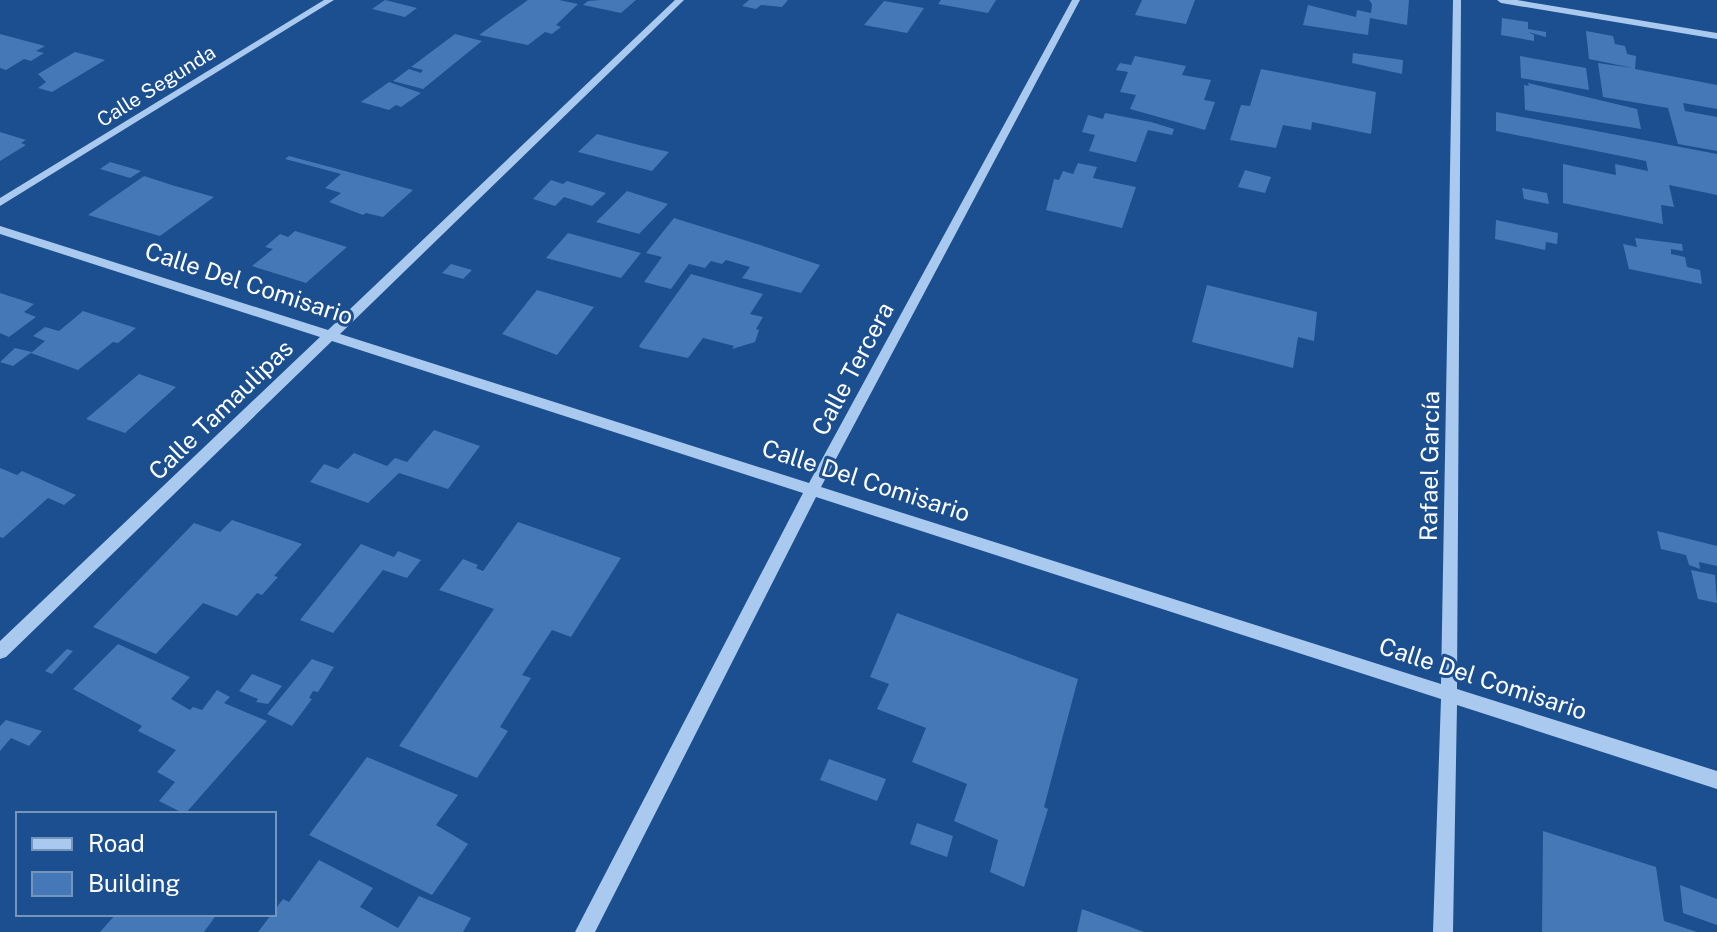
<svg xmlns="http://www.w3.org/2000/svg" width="1717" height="932" viewBox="0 0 1717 932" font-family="'Public Sans',sans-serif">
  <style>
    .building { fill: #4478b7 }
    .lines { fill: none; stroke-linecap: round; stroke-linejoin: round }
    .minor { fill: #a9c9ee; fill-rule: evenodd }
    .labels { text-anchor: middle; stroke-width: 6; stroke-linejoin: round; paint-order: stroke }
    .far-street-label { font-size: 20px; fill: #fff; stroke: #1b4f8f }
    .street-label { font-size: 24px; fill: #fff; stroke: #1b4f8f }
  </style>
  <rect width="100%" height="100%" fill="#1b4f8f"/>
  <!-- building -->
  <path class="building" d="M385,0L417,8L405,17L372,9Z
    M528,0H559L578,4L556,25L561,27L552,34L545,32L528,45L479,35Z
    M600,0H636L621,13L583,5L588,1Z
    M749,0H788L782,7L761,5L756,9L742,6Z
    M941,0H996L988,13L938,4Z
    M1142,0H1195L1186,24L1135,15Z
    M1369,0H1409L1407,25L1370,18L1368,35L1303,25L1308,5L1356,17L1357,10L1371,13L1372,4Z
    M884,1L924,8L907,33L864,25Z
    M1502,18L1528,22V29L1546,32V37L1528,32L1534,35V41L1501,35Z
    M1586,31L1613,36L1615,44L1625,46L1627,54L1636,56L1635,69L1717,85V109L1683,103L1685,111L1717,117V151L1678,144L1668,108L1603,97L1598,63L1633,68L1589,59Z
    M0,34L45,46L36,51L44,53L31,61L24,59L6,70L0,68Z
    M455,34L482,41L423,89L393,81L409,69L421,73L423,70L411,67Z
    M75,52L105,60L52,92L38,88L46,82L38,74Z
    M1353,53L1403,60L1402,74L1352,63Z
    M1135,56L1186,66L1182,75L1211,80L1204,100L1215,102L1205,130L1130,109L1136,95L1120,92L1128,72L1116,70L1120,63L1131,65Z
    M1520,56L1586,68L1589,90L1521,78Z
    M1261,69L1376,92L1371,134L1312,122L1311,130L1283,125L1276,148L1230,140L1241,105L1250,106Z
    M389,82L421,93L401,107L396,105L389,110L361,102Z
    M1528,83L1637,109L1641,129L1525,110L1524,85L1529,86Z
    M1496,112L1717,154V195L1669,185L1674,207L1661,205L1663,224L1563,203V164L1616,175L1615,164L1648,171L1646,161L1496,131Z
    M1105,113L1151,122L1174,129L1172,135L1148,130L1136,162L1089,151L1095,135L1082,132L1088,115L1103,119Z
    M0,132L26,140L21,143L26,145L0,161Z
    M597,134L643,146L669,152L652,171L578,152Z
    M289,156L345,171L413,190L383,217L366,213L363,215L329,202L341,193L325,188L341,174L285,159Z
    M110,162L141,171L130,178L100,169Z
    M1078,163L1097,167L1093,178L1136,187L1122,228L1046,210L1054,179L1059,180L1063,171L1073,174Z
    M1245,170L1271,177L1265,193L1238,187Z
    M144,176L175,186L214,197L160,236L88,215Z
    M551,180L563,184L567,181L606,193L592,206L564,197L555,206L533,199Z
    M1522,188L1547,193L1549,204L1524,199Z
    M627,191L668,204L639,234L596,222Z
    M674,218L766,247L820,265L801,293L742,278L750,267L726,260L722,264L711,261L705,268L689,264L671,289L644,282L662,257L646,253Z
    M1496,220L1558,233L1557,244L1546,242L1545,250L1495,239Z
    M295,231L347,247L306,283L252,266L273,249L265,247L280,234L288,237Z
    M568,233L641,253L621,278L546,258Z
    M1635,238L1682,244L1683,251L1671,249V254L1685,257L1687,267L1700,270L1702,284L1629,269L1623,244L1637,247Z
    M451,264L472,270L463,279L442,273Z
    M691,274L763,294L750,314L763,317L756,329L759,330L755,342L732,349L734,346L703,338L688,358L641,348L639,346Z
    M1207,285L1317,312L1314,341L1298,337L1293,368L1192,342Z
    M537,290L594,307L557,355L502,334Z
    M0,293L34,304L24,312L36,317L9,337L0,333Z
    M83,311L136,328L118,343L113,342L78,370L31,353L45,341L33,336L45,327L59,331Z
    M15,348L32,352L13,366L0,362Z
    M139,374L176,387L125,433L86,419Z
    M434,430L480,446L448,489L399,473L368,503L310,482L324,464L338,469L354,453L387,466L395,458L407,462Z
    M0,468L17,475L22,471L76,495L64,505L48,498L3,538L0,537Z
    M232,520L302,544L274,576L278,577L262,595L257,593L237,616L203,603L156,654L93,627L194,523L220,532Z
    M518,522L621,558L571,637L552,630L522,675L531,678L500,727L508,731L477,778L399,746L494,609L439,590L463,559L478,565L476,568L483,571Z
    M1657,531L1717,546V566L1699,562L1700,569L1689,565L1686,555L1661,549Z
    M361,544L394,557L398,551L421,560L407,578L383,570L333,633L300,620Z
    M1691,570L1715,575L1717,603L1698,599Z
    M897,613L1078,679L1044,807L1048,809L1024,887L990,872L998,840L954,821L967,784L912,762L926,728L877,709L889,684L870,677Z
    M118,644L190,677L171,699L190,710L193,707L202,710L217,690L230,697L224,703L267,721L185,814L159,801L175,782L157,772L176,750L138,731L142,726L73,689Z
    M67,649L73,651L52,674L45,671Z
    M312,659L334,667L318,692L313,691L309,698L312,699L292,726L267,714Z
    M252,674L282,686L268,704L256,702L258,699L239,691Z
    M6,720L42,731L29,746L11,738L0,751V726Z
    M367,757L458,795L436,825L468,844L432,895L309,835Z
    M829,759L886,779L877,801L820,780Z
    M917,823L953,836L947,857L910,844Z
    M1543,831L1656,867L1664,921L1697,932H1542Z
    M319,860L373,888L360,907L398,928L419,896L471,918L463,932H258L283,899L289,902Z
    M1680,885L1717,899V925L1683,913Z
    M1082,909L1144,932H1077Z
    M116,914H217L204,932H100Z"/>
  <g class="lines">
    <!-- minor -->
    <path class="minor" d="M324,0H334L0,206V198Z
      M675,0H684L340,334L809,483L1072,0H1080L821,487L1441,684L1453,0H1461L1457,689L1717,771V789L1457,705L1453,932H1433L1441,699L816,497L595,932H575L803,493L332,341L6,657L0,659V641L320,337L0,234V226L328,330Z
      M1497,0H1517L1717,33V39L1501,3Z"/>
  </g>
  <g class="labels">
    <!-- far-street labels -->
    <g class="far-street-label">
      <text transform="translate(156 86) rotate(-32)" y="7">Calle Segunda</text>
    </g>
    <!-- street labels -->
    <g class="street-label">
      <text transform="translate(249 284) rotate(18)" y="8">Calle Del Comisario</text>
      <text transform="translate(853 369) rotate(-62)" y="8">Calle Tercera</text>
      <text transform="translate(221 410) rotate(-44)" y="8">Calle Tamaulipas</text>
      <text transform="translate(1430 466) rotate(-89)" y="8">Rafael García</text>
      <text transform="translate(866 481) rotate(18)" y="8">Calle Del Comisario</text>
      <text transform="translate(1483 679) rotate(18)" y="8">Calle Del Comisario</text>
    </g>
  </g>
  <!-- legend -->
  <rect x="16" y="812" width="260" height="104" fill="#1b4f8f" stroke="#7695bc" stroke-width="2"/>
  <rect x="32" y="838" width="40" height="12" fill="#a9c9ee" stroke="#7695bc" stroke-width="2"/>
  <text x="88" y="852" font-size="24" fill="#ffffff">Road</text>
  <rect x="32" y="872" width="40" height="24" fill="#4478b7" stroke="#7695bc" stroke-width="2"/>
  <text x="88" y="892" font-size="24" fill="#ffffff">Building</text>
</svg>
